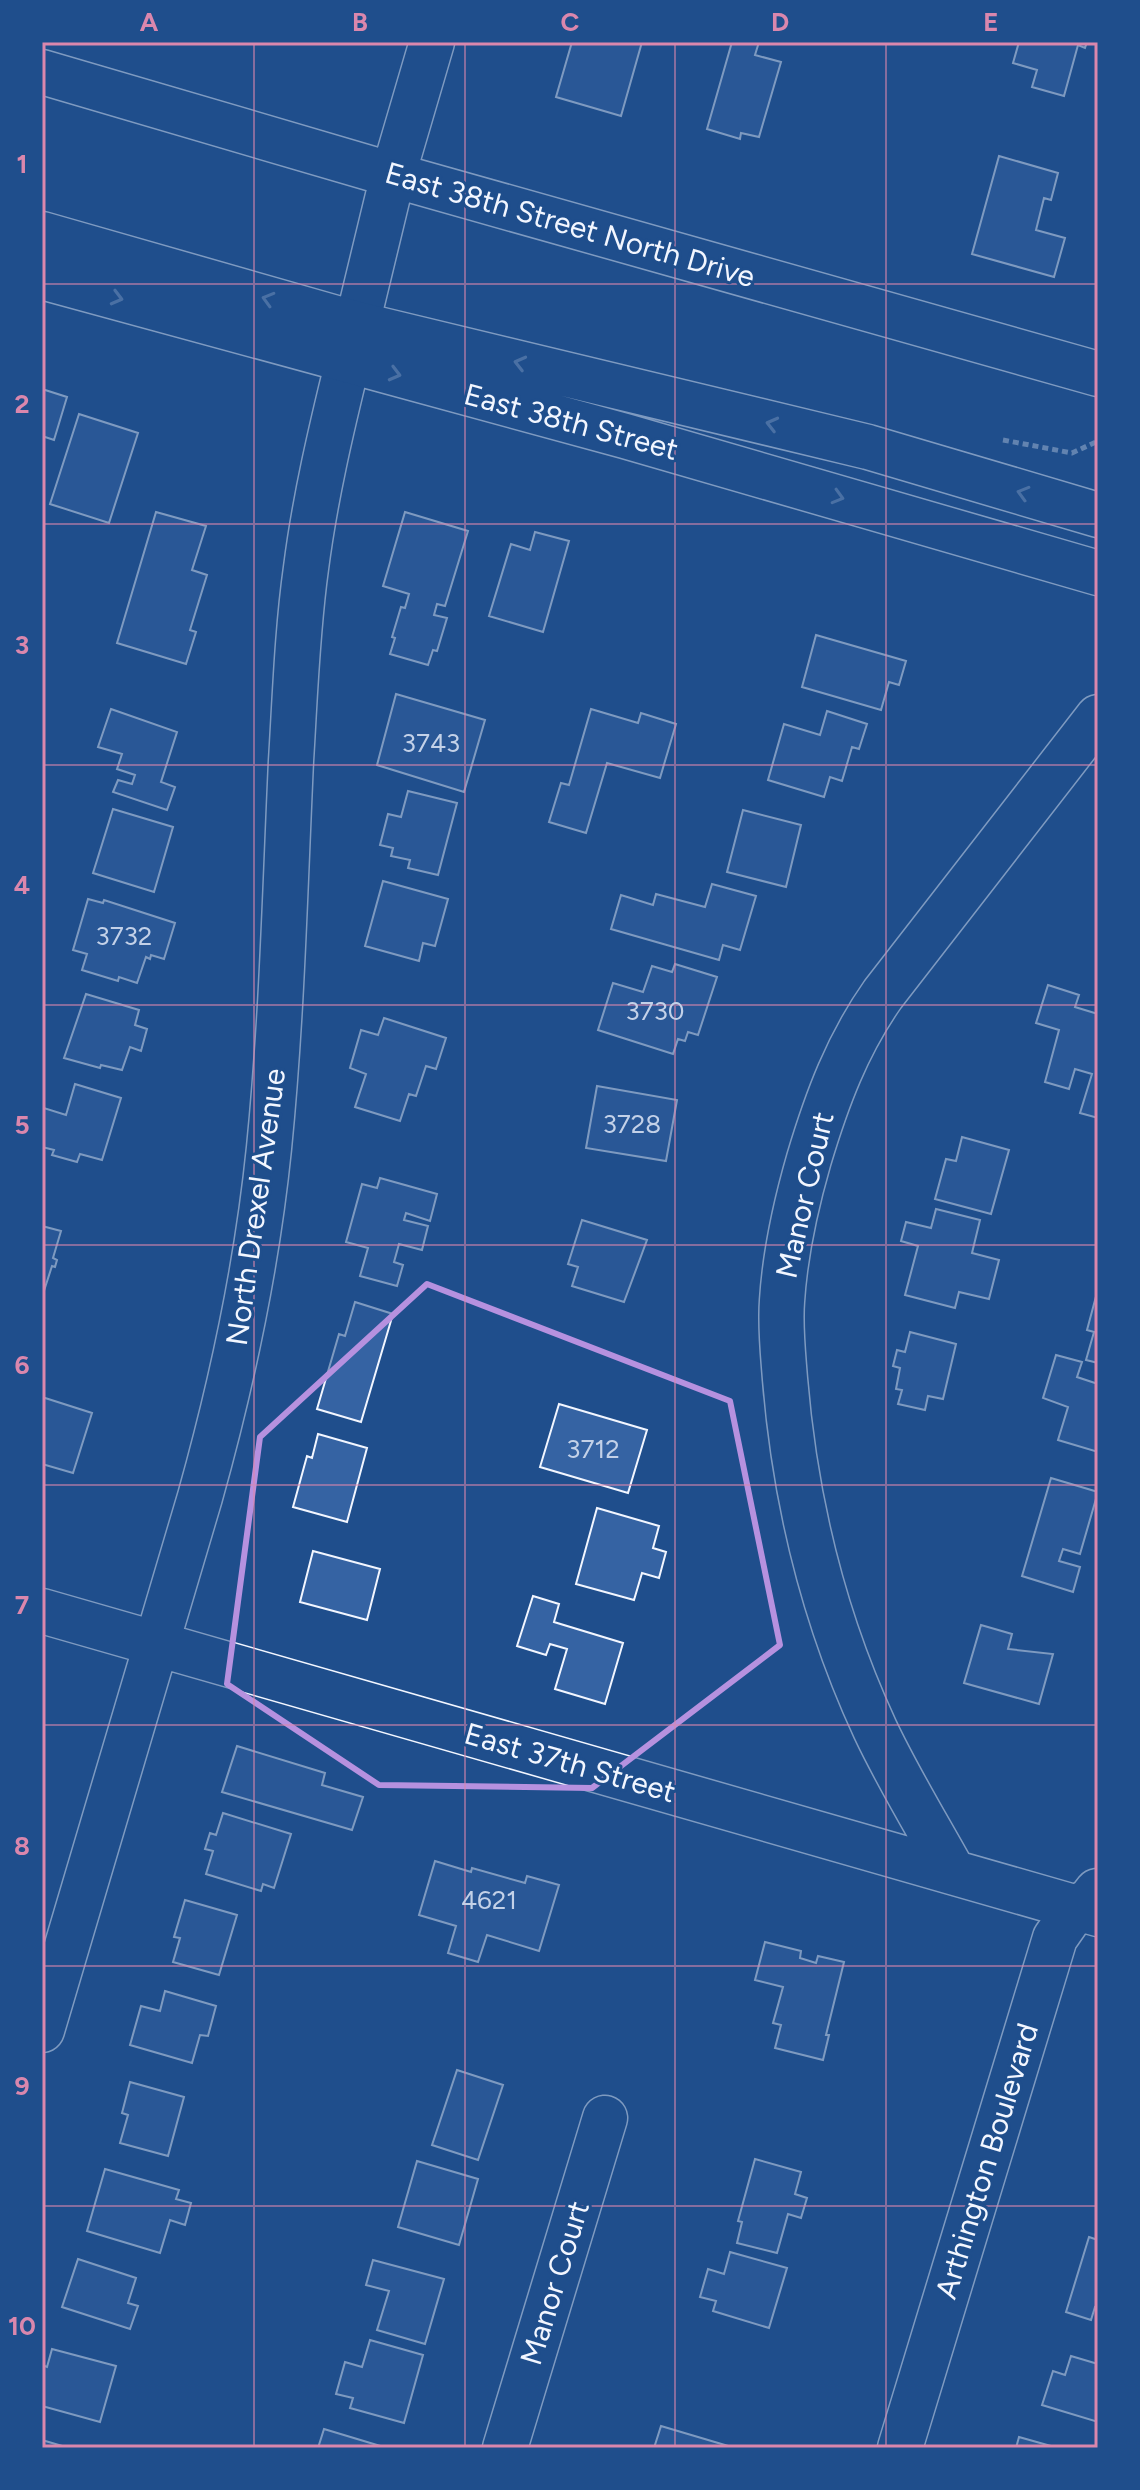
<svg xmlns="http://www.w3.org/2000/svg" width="1140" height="2490" viewBox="0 0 1140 2490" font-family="Figtree,sans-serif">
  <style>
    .building { fill: #3563a3; stroke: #f2f6ff; stroke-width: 2 }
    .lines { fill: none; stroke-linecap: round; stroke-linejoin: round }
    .minor-casing { stroke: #f2f6ff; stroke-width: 47 }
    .major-casing { stroke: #f2f6ff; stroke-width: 47 }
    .path { stroke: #b3c4dc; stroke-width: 5; stroke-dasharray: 6 4; stroke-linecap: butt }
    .minor { stroke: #1f4e8c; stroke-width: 44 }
    .major { stroke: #1f4e8c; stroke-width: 44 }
    .oneway { stroke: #7e9ac0 }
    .marked { fill: none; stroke: #b691df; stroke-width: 6; stroke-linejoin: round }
    .grid { fill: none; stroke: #da87ad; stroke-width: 2; stroke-opacity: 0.55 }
    .labels { text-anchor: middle; stroke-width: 6; stroke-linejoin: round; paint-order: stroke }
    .number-label { font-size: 26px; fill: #c3d1e8 }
    .street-label { font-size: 30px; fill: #f2f6ff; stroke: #1f4e8c }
    .neatline { fill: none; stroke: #da87ad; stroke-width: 3 }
    .grid-label { font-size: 26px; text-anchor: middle; font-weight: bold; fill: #da87ad }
  </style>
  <rect width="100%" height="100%" fill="#1f4e8c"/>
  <!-- building -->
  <path class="building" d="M572,42H642L621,116L556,97Z
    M732,42H759L755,55L781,62L759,137L741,133L740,139L707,129Z
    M1019,42H1087L1085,48L1078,45L1064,96L1032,87L1037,70L1013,63Z
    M999,156L1058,173L1051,200L1044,198L1036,230L1065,238L1054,277L972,254Z
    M42,389L67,397L54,440L42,436Z
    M79,414L138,433L109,523L50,504Z
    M156,512L206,526L192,570L207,575L190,630L196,632L186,664L117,643Z
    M405,512L468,531L445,606L437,604L434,615L447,618L437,651L433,650L428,665L390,654L395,638L392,637L401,607L405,608L409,594L383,586Z
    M535,532L569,541L543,632L489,616L511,544L530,550Z
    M816,635L906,661L899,685L889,682L881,710L802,687Z
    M396,694L485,720L464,792L377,765Z
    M111,709L177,732L161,782L175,787L167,810L113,792L118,780L132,784L135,775L117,769L122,754L98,747Z
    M591,709L638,723L641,713L676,724L660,778L607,763L586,833L549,822L561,783L569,785Z
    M827,711L867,724L859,749L852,747L842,781L830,777L824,797L768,780L784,724L820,735Z
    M408,791L457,803L438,875L408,868L410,860L391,856L393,848L380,845L388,814L401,817Z
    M113,809L173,827L154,892L93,873Z
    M743,810L801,825L786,887L727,872Z
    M383,881L448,899L435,946L423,943L419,961L365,946Z
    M712,884L756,896L740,950L723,945L719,960L611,929L621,895L653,905L656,894L705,907Z
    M88,899L103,903L104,900L175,923L164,959L151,955L150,959L146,957L137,983L119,977L118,981L82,970L87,954L73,950Z
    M675,964L717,977L698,1035L688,1032L685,1041L678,1039L673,1054L598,1030L613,983L643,992L652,966L672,972Z
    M1048,985L1079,995L1075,1007L1098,1014V1118L1080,1113L1092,1074L1075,1069L1069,1089L1045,1082L1059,1030L1036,1023Z
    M86,994L139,1010L135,1025L147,1029L141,1051L130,1047L122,1070L101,1065L100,1068L64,1058Z
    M384,1018L446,1038L436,1069L426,1066L416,1096L409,1094L400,1121L355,1107L366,1074L350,1068L361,1030L378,1035Z
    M75,1084L121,1098L102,1160L80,1154L77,1162L52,1155L54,1150L42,1147L44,1108L66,1115Z
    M597,1086L677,1100L666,1161L586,1148Z
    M962,1137L1009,1150L991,1214L935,1199L946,1159L956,1161Z
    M380,1178L437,1194L430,1221L406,1213L404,1220L428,1226L422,1250L399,1244L394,1262L403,1265L397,1286L360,1276L368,1248L346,1242L362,1184L377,1188Z
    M936,1209L980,1220L972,1253L999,1260L989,1299L959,1292L955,1308L905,1295L918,1246L901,1241L906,1222L931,1228Z
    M582,1220L647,1240L624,1302L572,1286L578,1267L568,1264Z
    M42,1226L61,1231L53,1258L57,1260L55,1267L52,1266L42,1297Z
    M1098,1289V1363L1086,1360L1094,1332L1087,1330Z
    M355,1302L393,1314L361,1422L317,1409L339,1334L345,1336Z
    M910,1332L956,1344L943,1399L928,1396L925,1410L898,1404L902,1390L896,1389L900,1368L893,1366L897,1350L905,1352Z
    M1056,1355L1082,1362L1077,1377L1098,1384V1452L1058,1440L1068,1407L1043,1398Z
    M42,1397L92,1413L73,1473L42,1464Z
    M559,1404L647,1430L628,1493L540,1467Z
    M318,1434L367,1448L347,1522L293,1507L307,1456L312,1458Z
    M1051,1478L1098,1492L1080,1554L1063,1549L1059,1561L1080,1567L1073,1592L1022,1576Z
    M597,1508L659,1526L653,1548L666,1552L659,1578L642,1573L634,1600L576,1584Z
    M313,1551L380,1569L367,1620L300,1602Z
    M533,1596L559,1604L554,1622L623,1643L605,1704L555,1689L567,1649L550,1644L546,1655L517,1646Z
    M981,1625L1012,1634L1008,1649L1053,1654L1039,1704L964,1683Z
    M237,1746L325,1773L322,1785L363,1797L352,1830L222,1792Z
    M223,1813L291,1834L274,1888L263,1884L261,1891L206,1874L213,1851L205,1849L210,1833L216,1835Z
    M435,1861L471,1872L472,1868L525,1883L527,1876L559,1885L539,1951L487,1935L478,1962L448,1953L456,1926L419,1915Z
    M185,1900L237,1915L219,1975L173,1962L180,1938L174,1937Z
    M765,1942L801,1951L800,1958L816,1963L818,1956L844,1962L826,2035H829L823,2060L775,2048L781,2025L773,2023L783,1987L755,1980Z
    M165,1991L216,2006L208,2036L200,2035L192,2063L130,2045L141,2006L160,2011Z
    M457,2070L503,2085L478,2160L432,2145Z
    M130,2082L184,2097L168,2156L120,2143L128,2115L122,2113Z
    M755,2159L801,2172L795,2194L807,2198L801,2218L788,2214L777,2253L737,2243L742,2222L738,2221Z
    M417,2161L478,2179L459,2245L398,2227Z
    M105,2169L179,2190L176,2199L191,2203L185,2225L170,2220L160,2253L87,2231Z
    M1089,2237L1098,2240V2308L1095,2307L1091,2320L1066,2312Z
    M730,2252L787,2268L769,2328L713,2311L716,2301L700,2297L708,2269L724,2274Z
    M78,2259L136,2278L128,2303L138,2306L130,2329L62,2307Z
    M373,2260L444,2279L425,2344L377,2330L389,2291L366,2285Z
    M370,2340L423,2355L404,2423L350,2408L353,2398L336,2394L345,2362L362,2367Z
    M52,2349L116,2366L100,2422L42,2406V2365L47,2367Z
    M1071,2356L1098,2364V2422L1042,2405L1053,2371L1065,2375Z
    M661,2426L735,2448H654Z
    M324,2429L387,2448H318Z
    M1019,2437L1058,2448H1016Z
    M42,2440L69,2448H42Z"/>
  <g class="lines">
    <!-- minor casing -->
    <g class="minor-casing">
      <path id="minor" d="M42,72L393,175L1098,374
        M357,324L393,175L432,42
        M42,1611L1098,1914
        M953,1872C927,1825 898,1778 875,1729C824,1619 795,1500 785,1379C783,1353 780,1327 782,1301C785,1253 796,1204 809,1159C827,1099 847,1045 883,994L1098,717
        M42,2030L200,1497C232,1383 257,1266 269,1148C282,1019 285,890 291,761C295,697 297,632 306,568C315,498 331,430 348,361
        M505,2448L605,2118
        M900,2448L1055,1938L1076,1908L1090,1900L1097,1891"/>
    </g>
    <!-- major casing -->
    <g class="major-casing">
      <path id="major" d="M42,234L357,324L868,447L1098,515
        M42,277L625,436L1098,573"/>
    </g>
    <!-- path -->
    <path class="path" d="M1003,440L1072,453L1098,441"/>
    <!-- minor -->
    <use href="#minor" class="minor"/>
    <!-- major -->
    <use href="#major" class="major"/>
  </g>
  <!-- one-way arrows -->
  <defs><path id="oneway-chevron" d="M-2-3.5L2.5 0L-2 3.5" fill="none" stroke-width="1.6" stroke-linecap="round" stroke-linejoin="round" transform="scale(2)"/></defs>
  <g class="oneway">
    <use href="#oneway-chevron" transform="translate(117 298) rotate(15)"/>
    <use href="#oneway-chevron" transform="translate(268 299) rotate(-164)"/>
    <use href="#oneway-chevron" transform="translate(520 363) rotate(-166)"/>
    <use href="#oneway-chevron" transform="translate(395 374) rotate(15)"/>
    <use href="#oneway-chevron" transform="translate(772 424) rotate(-166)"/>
    <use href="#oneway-chevron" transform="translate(1023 493) rotate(-164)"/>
    <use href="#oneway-chevron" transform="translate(838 497) rotate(16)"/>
  </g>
  <!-- marked area -->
  <path d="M0 0H1140V2490H0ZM427,1284L730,1401L780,1645L592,1788L379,1785L227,1684L260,1437Z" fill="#1f4e8c" fill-opacity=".55" fill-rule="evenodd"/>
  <path class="marked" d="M427,1284L730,1401L780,1645L592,1788L379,1785L227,1684L260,1437Z"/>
  <!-- grid -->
  <path class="grid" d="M254,42V2448M465,42V2448M675,42V2448M886,42V2448M42,284H1098M42,524H1098M42,765H1098M42,1005H1098M42,1245H1098M42,1485H1098M42,1725H1098M42,1966H1098M42,2206H1098"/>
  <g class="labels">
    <!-- number labels -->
    <g class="number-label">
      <text x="431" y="752">3743</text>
      <text x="124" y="945">3732</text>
      <text x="655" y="1020">3730</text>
      <text x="632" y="1133">3728</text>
      <text x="593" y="1458">3712</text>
      <text x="489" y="1909">4621</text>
    </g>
    <!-- street labels -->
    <g class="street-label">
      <text transform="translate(570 225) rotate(16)" y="10">East 38th Street North Drive</text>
      <text transform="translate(571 422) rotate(15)" y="10">East 38th Street</text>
      <text transform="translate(805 1195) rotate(-77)" y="10">Manor Court</text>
      <text transform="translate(256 1207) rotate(-82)" y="10">North Drexel Avenue</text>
      <text transform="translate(570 1763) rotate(16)" y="10">East 37th Street</text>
      <text transform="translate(987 2161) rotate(-73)" y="10">Arthington Boulevard</text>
      <text transform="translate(555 2283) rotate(-73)" y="10">Manor Court</text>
    </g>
  </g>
  <!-- border -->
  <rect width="1140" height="2490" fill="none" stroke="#1f4e8c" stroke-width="88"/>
  <rect x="44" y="44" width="1052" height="2402" class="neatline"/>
  <g class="grid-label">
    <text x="149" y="31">A</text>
    <text x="360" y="31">B</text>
    <text x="570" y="31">C</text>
    <text x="780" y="31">D</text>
    <text x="991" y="31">E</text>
    <text x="22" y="173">1</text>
    <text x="22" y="413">2</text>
    <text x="22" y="654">3</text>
    <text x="22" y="894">4</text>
    <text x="22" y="1134">5</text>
    <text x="22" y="1374">6</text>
    <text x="22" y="1614">7</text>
    <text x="22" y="1855">8</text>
    <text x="22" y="2095">9</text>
    <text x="22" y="2335">10</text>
  </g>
</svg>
